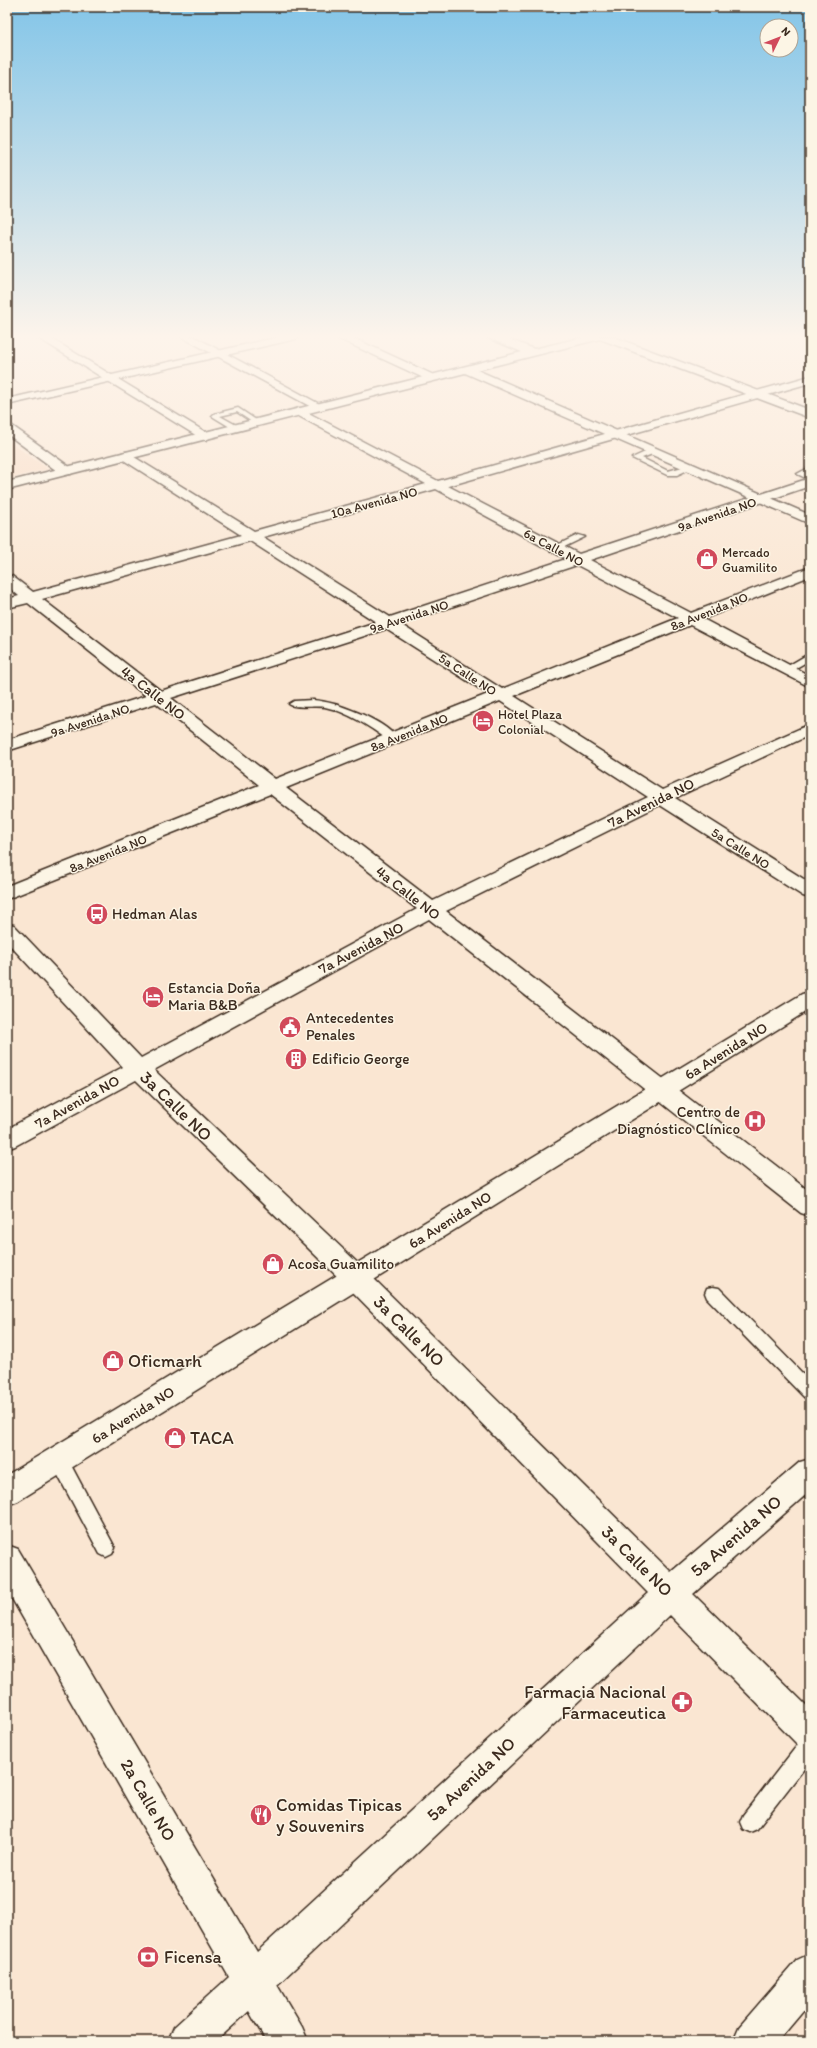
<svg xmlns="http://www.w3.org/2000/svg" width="817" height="2048" viewBox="0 0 817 2048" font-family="Itim,sans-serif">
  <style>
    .built { fill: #f8dbc4 }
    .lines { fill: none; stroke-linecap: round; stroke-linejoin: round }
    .service-casing { stroke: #3b2a1e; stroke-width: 3 }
    .minor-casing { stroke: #3b2a1e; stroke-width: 3 }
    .tertiary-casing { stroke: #3b2a1e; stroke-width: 3 }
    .service { fill: #fcf5e5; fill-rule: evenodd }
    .minor { fill: #fcf5e5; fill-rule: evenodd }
    .tertiary { fill: #fcf5e5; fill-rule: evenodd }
    .labels { text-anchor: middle; stroke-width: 3; stroke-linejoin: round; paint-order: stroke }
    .far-street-label { font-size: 13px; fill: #3b2a1e; stroke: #fcf5e5 }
    .far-poi-label { font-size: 13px; fill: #3b2a1e; stroke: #fcf5e5; text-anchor: start }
    .street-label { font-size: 15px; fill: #3b2a1e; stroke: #fcf5e5 }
    .poi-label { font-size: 15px; fill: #3b2a1e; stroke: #fcf5e5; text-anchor: start }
    .near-street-label { font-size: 18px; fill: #3b2a1e; stroke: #fcf5e5 }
    .near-poi-label { font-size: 18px; fill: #3b2a1e; stroke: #fcf5e5; text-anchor: start }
  </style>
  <rect width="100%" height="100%" fill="#fae6d2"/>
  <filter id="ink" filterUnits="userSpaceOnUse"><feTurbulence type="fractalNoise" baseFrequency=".025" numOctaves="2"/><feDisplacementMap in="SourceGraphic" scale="8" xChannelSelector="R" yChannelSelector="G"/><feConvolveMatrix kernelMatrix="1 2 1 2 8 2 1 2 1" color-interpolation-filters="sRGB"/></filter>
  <g filter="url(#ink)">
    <!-- built -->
    <path class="built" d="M7,440L48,469L7,479Z"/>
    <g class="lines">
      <!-- service casing -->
      <g class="service-casing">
        <path id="service" d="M238,408L259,422V424H255L237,412L220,416L238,426V430H235L212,416L214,414Z
          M652,449H655V453L642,458L668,471L690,465L694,467L677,475H667L632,458Z
          M810,467V472L807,474L810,475V480L797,474Z
          M578,535L585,537L558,550L551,548Z
          M810,653V660L789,672L786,673L781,670Z
          M313,700C337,702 382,719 397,738L392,741L388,740C370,727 348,712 325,707C316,705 294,709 289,704L294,701Z
          M713,1287L719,1288L810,1381V1399L804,1397L707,1298L705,1293L707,1288Z
          M59,1452L65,1454L112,1542L115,1548L112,1554L106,1557L100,1554L53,1466L50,1460L53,1454Z
          M810,1735V1761L757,1829L750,1832L743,1829L740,1822L743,1815L803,1738Z"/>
      </g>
      <!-- minor casing -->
      <g class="minor-casing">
        <path id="minor" d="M35,336H47L212,436L206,440L202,439Z
          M180,336H193L325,407L323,409H315Z
          M336,336H349L436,376L438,378L432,381L428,380L337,338Z
          M804,336H810V339L805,338Z
          M810,376V383L448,486L579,554L810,478V486L590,560L691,613L810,567V576L703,619L810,676V687L690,625L514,696L662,790L810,724V735L675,798L810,883V898L803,896L660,805L446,911L810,1192V1216L801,1213L429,919L154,1070L365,1270L671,1572L800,1462L810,1459V1491L693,1594L810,1709V1750L798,1745L670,1615L277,1985L302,2027L308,2041H266L249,2011L216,2041H168L174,2027L229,1977L7,1590V1545L18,1549L257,1952L648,1593L347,1286L136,1080L15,1146L7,1149V1129L123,1067L7,942V924L14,925L141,1058L417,909L270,794L7,899V886L259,785L156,703L7,751V740L146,696L28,603L7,608V599L19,596L7,586V575L12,576L33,592L241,535L122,459L120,456L122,453L126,452L254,531L426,484L295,414L293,412L299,408L438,481ZM436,489L566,559L390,617L263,537ZM250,541L376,622L161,691L42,599ZM577,565L678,618L502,689L400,624ZM386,629L488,694L275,779L171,698ZM500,701L648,797L433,901L286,788Z
          M7,424L11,425L71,468L72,471L71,474H61L7,434Z
          M810,1954V2003L778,2041H733L739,2027L797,1960Z"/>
      </g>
      <!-- tertiary casing -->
      <g class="tertiary-casing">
        <path id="tertiary" d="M283,336H301L296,339L7,405V399Z
          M487,336H501L534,349L588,336H611L810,410V418L600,339L477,370L810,515V524L465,373L7,490V482L522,352L488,338Z
          M810,992V1009L18,1501L7,1505V1475L802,994Z"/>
      </g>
      <!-- service -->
      <use href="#service" class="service"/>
      <!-- minor -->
      <use href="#minor" class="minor"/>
      <!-- tertiary -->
      <use href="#tertiary" class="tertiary"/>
    </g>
  </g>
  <!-- sky -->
  <linearGradient id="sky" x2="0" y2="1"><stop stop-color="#83c5e8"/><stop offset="0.54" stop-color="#fdf4eb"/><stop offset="1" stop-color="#fdf4eb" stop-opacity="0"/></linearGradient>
  <rect width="817" height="623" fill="url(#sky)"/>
  <!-- icons -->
  <defs>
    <g id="shop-disc" transform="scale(1.15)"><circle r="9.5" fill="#d1495b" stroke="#fcf5e5"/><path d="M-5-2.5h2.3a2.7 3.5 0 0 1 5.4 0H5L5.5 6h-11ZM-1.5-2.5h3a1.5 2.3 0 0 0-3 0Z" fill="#fff"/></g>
    <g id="hotel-disc" transform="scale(1.15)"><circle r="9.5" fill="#d1495b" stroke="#fcf5e5"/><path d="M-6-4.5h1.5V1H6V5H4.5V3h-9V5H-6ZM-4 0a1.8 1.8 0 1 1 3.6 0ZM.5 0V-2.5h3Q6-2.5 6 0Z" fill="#fff"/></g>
    <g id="bus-disc" transform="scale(1.15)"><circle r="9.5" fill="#d1495b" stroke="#fcf5e5"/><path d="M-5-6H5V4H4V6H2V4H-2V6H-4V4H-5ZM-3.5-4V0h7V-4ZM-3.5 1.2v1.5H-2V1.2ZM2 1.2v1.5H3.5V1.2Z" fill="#fff"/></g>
    <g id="civic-disc" transform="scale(1.15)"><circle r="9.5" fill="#d1495b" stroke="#fcf5e5"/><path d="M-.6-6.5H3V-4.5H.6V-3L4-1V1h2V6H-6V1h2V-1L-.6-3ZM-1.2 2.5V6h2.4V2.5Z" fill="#fff"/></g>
    <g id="building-disc" transform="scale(1.15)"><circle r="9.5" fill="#d1495b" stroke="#fcf5e5"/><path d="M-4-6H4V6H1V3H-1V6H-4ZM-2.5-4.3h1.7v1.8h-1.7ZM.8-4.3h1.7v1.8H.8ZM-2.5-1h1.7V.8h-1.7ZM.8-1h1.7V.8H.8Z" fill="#fff"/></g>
    <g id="hospital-disc" transform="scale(1.15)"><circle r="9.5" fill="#d1495b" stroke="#fcf5e5"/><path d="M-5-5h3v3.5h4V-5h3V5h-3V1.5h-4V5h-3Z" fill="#fff"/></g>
    <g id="pharmacy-disc" transform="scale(1.15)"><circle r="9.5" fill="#d1495b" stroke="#fcf5e5"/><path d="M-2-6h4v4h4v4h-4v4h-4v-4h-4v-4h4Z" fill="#fff"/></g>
    <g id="restaurant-disc" transform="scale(1.15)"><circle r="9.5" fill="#d1495b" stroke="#fcf5e5"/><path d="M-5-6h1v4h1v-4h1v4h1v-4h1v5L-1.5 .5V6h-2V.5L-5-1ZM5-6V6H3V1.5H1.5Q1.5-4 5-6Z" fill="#fff"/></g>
    <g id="bank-disc" transform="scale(1.15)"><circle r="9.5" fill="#d1495b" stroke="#fcf5e5"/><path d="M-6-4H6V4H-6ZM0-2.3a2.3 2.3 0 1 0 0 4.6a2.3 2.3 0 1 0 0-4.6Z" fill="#fff"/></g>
  </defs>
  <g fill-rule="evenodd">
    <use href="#shop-disc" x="707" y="559"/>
    <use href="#hotel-disc" x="483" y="721"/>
    <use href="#bus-disc" x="97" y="914"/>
    <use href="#hotel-disc" x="153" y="997"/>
    <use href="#civic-disc" x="290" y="1027"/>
    <use href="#building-disc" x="296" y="1059"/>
    <use href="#hospital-disc" x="755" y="1121"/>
    <use href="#shop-disc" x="273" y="1264"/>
    <use href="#shop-disc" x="113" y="1361"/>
    <use href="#shop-disc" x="175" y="1438"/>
    <use href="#pharmacy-disc" x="682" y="1702"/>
    <use href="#restaurant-disc" x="261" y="1815"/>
    <use href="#bank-disc" x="148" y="1957"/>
  </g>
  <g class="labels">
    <!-- far-street labels -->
    <g class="far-street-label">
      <text transform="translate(374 502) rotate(-15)" y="5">10a Avenida NO</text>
      <text transform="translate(717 514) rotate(-19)" y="5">9a Avenida NO</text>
      <text transform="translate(554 547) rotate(28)" y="5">6a Calle NO</text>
      <text transform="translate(709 611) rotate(-22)" y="5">8a Avenida NO</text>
      <text transform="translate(409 616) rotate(-18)" y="5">9a Avenida NO</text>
      <text transform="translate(468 674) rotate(33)" y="5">5a Calle NO</text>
      <text transform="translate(90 720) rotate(-18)" y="5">9a Avenida NO</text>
      <text transform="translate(409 732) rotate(-22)" y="5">8a Avenida NO</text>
      <text transform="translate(741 848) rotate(32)" y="5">5a Calle NO</text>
      <text transform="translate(108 853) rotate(-22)" y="5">8a Avenida NO</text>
    </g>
    <!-- far-poi labels -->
    <g class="far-poi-label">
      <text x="722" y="557">Mercado<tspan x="722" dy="15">Guamilito</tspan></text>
      <text x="498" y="719">Hotel Plaza<tspan x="498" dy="15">Colonial</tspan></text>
    </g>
    <!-- street labels -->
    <g class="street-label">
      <text transform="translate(153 693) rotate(38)" y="5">4a Calle NO</text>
      <text transform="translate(651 803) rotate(-26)" y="5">7a Avenida NO</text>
      <text transform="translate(408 893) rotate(38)" y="5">4a Calle NO</text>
      <text transform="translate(361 948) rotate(-28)" y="5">7a Avenida NO</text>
      <text transform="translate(726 1051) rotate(-32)" y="5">6a Avenida NO</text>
      <text transform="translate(77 1102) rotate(-29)" y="5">7a Avenida NO</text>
      <text transform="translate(450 1220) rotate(-32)" y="5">6a Avenida NO</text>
      <text transform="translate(133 1415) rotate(-32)" y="5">6a Avenida NO</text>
    </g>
    <!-- poi labels -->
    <g class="poi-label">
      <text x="112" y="919">Hedman Alas</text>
      <text x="168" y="993">Estancia Doña<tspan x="168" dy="17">Maria B&amp;B</tspan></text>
      <text x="306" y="1023">Antecedentes<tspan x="306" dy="17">Penales</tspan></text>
      <text x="312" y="1064">Edificio George</text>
      <text x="740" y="1117" text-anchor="end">Centro de<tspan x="740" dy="17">Diagnóstico Clínico</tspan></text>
      <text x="288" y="1269">Acosa Guamilito</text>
    </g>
    <!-- near-street labels -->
    <g class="near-street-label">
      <text transform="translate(176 1106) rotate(44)" y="6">3a Calle NO</text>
      <text transform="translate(409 1331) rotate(45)" y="6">3a Calle NO</text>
      <text transform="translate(736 1536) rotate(-41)" y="6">5a Avenida NO</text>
      <text transform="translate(637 1561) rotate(45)" y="6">3a Calle NO</text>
      <text transform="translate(471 1779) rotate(-43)" y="6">5a Avenida NO</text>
      <text transform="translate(148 1800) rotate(60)" y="6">2a Calle NO</text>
    </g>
    <!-- near-poi labels -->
    <g class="near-poi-label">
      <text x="128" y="1367">Oficmarh</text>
      <text x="190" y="1444">TACA</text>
      <text x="666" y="1698" text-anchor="end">Farmacia Nacional<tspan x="666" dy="21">Farmaceutica</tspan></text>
      <text x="276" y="1811">Comidas Tipicas<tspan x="276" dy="21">y Souvenirs</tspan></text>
      <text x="164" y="1963">Ficensa</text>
    </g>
  </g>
  <!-- margin -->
  <rect width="817" height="2048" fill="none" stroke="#fcf5e5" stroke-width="24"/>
  <rect x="12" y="12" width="793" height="2024" fill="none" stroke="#3b2a1e" stroke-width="1.5" filter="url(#ink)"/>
  <!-- north arrow -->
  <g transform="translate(779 38) rotate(47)"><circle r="19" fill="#fcf5e5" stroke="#afa495"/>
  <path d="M0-3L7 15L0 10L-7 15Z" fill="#d1495b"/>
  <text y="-6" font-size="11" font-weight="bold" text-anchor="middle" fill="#3b2a1e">N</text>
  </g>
</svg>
